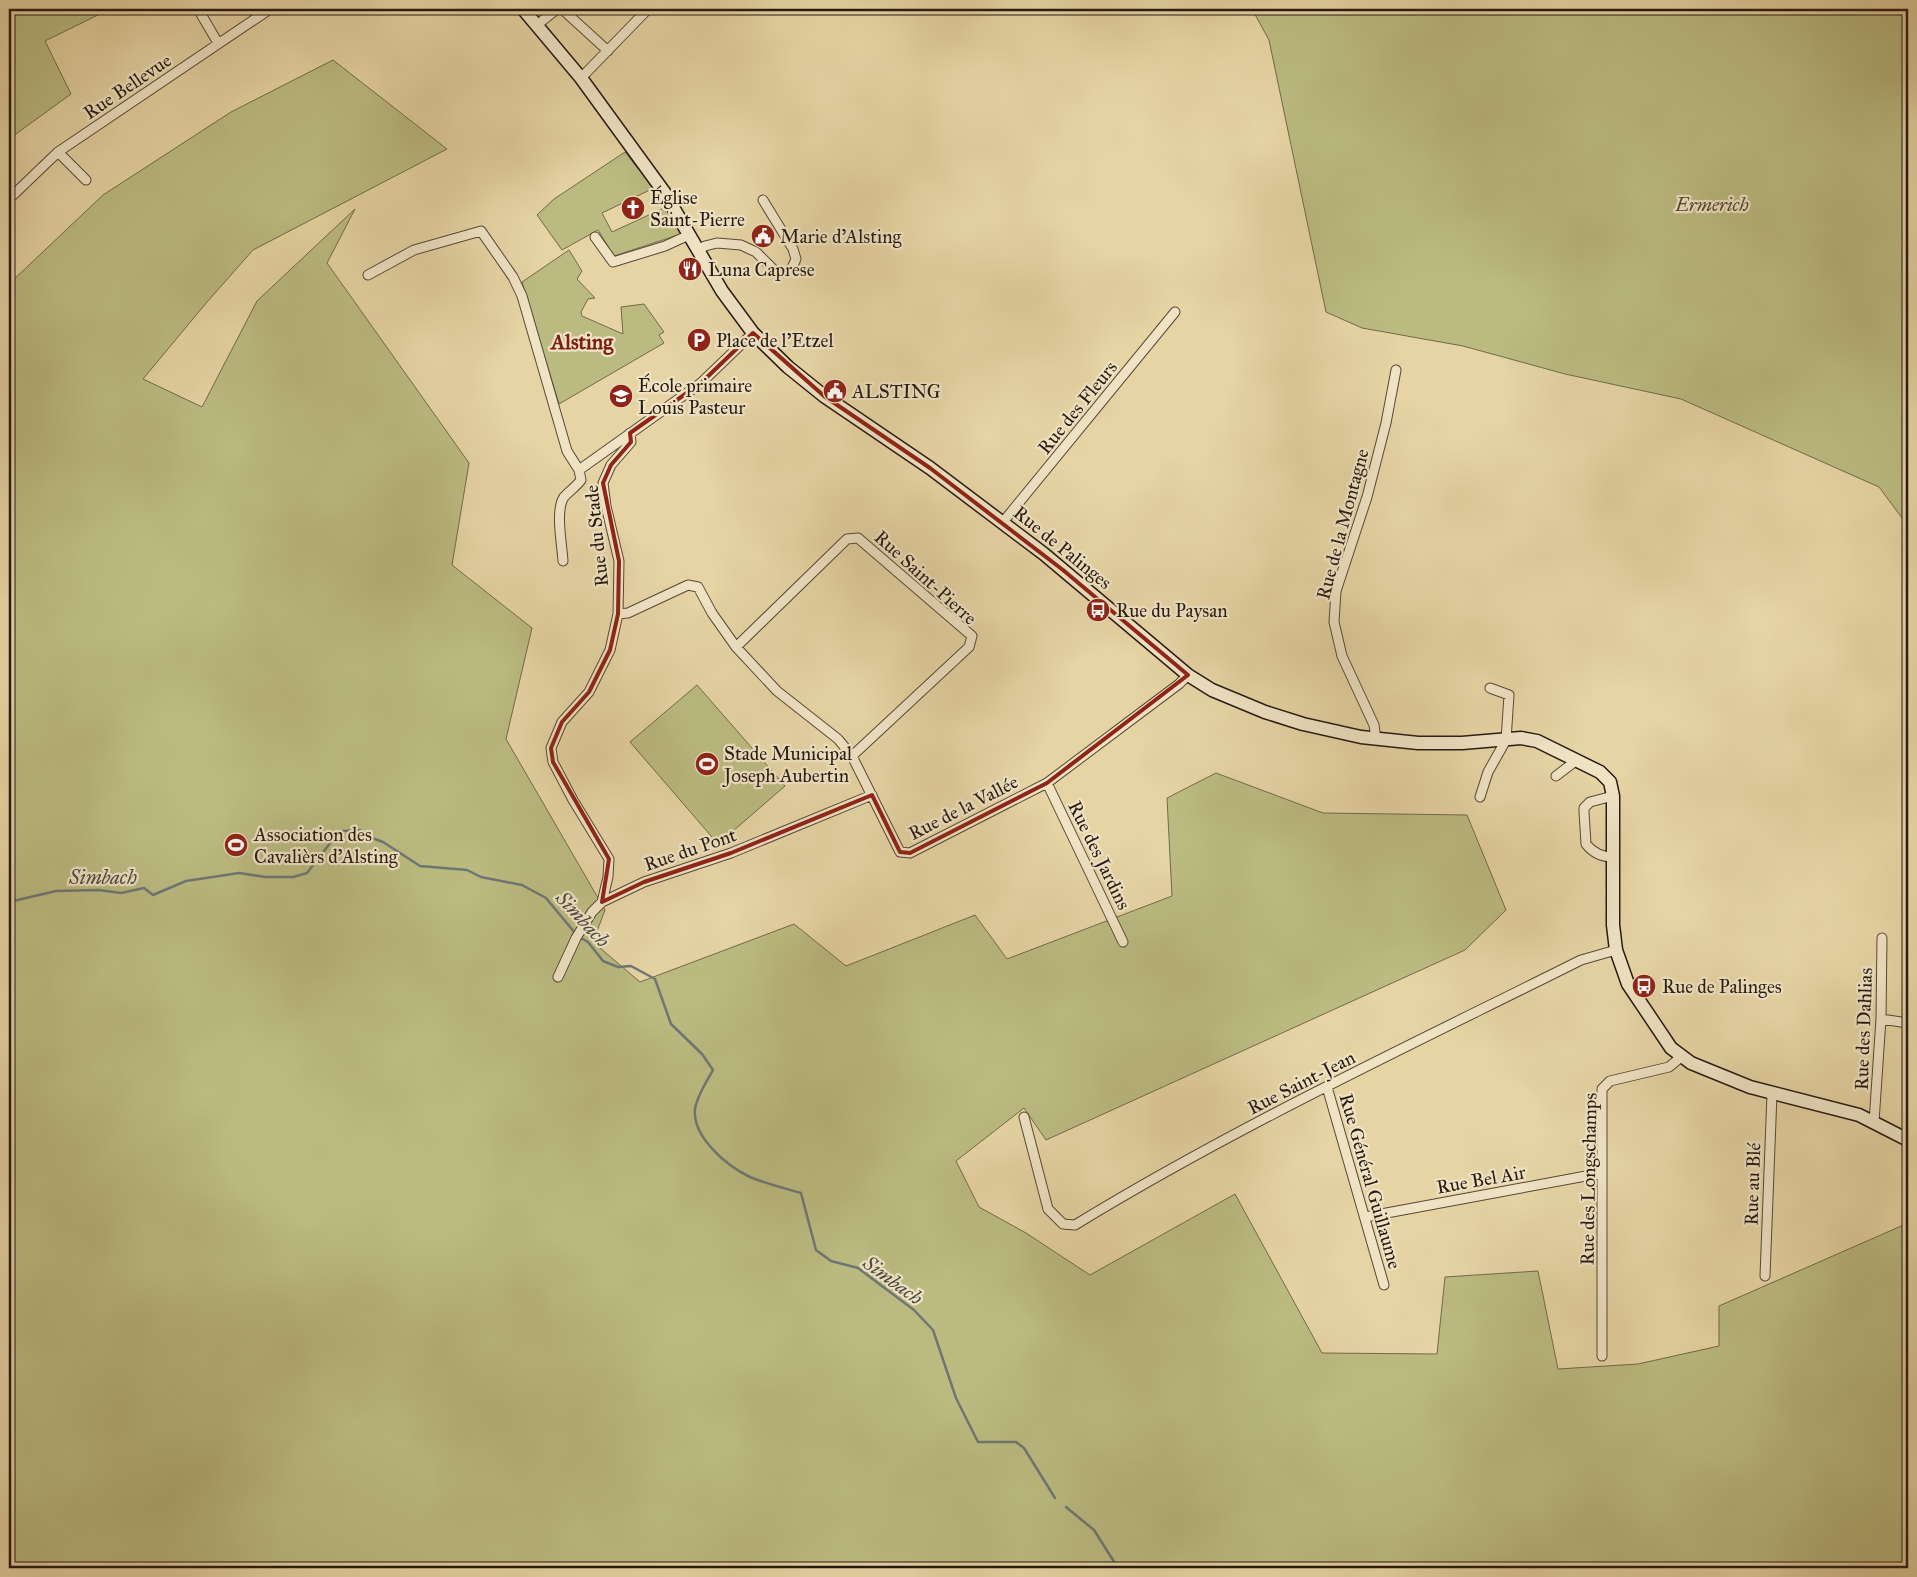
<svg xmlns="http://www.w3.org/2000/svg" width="1917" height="1577" viewBox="0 0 1917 1577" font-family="'IM FELL Great Primer',serif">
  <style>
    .green { fill: #bbbb81; stroke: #716a4a }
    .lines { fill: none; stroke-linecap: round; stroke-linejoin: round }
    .stream { stroke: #6e7773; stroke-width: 2.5 }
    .minor-casing { stroke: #574836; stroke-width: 11 }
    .secondary-casing { stroke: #271a12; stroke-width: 15 }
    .minor { stroke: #efe3c4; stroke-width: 9 }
    .secondary { stroke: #efe3c4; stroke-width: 12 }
    .marked { fill: none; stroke: #8f2418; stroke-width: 4; stroke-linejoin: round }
    .labels { text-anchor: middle; stroke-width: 4.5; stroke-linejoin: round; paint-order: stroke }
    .street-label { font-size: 19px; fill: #271a12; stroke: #efe3c4 }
    .poi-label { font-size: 19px; fill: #271a12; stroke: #efe3c4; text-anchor: start }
    .park-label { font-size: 19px; font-style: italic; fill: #534a33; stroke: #efe3c4 }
    .water-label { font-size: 20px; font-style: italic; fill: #4a4842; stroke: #efe3c4 }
    .quarter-label { font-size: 21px; font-weight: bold; fill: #7a1f14; stroke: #efe3c4 }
  </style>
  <rect width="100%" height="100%" fill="#e6d4a4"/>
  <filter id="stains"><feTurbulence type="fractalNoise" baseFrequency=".004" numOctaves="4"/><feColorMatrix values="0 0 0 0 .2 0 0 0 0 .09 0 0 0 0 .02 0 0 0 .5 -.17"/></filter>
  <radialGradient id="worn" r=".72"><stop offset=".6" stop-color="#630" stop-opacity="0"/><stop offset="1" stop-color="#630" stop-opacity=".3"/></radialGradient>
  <!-- green -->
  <path class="green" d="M9,9H102L104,12L45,41L71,94L9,139Z
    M1252,9H1908V526L1879,487L1681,399L1565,374L1463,346L1362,328L1326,312L1269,40Z
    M333,60L447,149L253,250L207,302L143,379L202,407L257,301L355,209L327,263L469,463L452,565L532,628L506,739L605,910L593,942L640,982L794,924L846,966L975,915L1007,959L1172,896L1167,798L1216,773L1323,813L1467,815L1506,910L1465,950L1046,1140L1024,1108L956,1161L979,1207L1026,1233L1090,1275L1235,1194L1322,1353L1437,1354L1445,1277L1538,1271L1558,1369L1638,1364L1719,1346V1306L1908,1223V1568H9V284L103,195L231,112Z
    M625,152L639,170H642L654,188L602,213L612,232L666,207L681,234L614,256L598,230L562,250L537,215L554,199Z
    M569,250L582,271L577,279L595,298L588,299L581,312L582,316L623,334L621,307L644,304L664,332L659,335L664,343L559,404L522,282Z
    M697,685L785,786L718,844L630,742Z"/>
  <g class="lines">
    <!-- stream -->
    <path class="stream" d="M9,902L56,891L99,890L121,893L144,888L153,895L186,881L239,873L265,877H293L307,873L334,838L342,831L360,830L369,837L383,842L420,866L467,870L481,877L522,885L546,898L575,933
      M579,937L588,942L603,961L618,967L631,966L655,979L671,1024L702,1054L713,1070C707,1081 697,1096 695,1109C692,1137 727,1166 750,1177C766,1184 785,1188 801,1193L816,1250L831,1261L858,1268L914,1310L933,1330L956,1398L978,1442H1016L1024,1448L1055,1498
      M1066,1507L1094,1530L1118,1568
      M1891,1568L1908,1562"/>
    <!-- minor casing -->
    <g class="minor-casing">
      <path id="minor" d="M198,9L218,43
        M562,9L608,51
        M537,25L557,9
        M581,78L648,9
        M58,152L86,180
        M9,199L58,152L270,9
        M595,237L613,262L665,246L689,235
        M698,250L705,246L717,243L741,245L756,252L773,269L777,272H787L792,268L796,259L793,249L763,200
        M368,275L414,250L481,231L513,277L522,296L567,451L579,470L581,480C576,487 569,491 564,497C555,510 562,544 563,561
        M579,470L701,383L753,333
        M1003,522L1175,312
        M618,614L628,613L688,585L698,587L712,613L736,647L777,691L838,739L852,756L900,852L910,853L1047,783L1179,684L1188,675
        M736,647L847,539L858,538L972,636L969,647L852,756
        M1376,739L1374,725L1342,656L1334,622L1336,591L1367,497L1386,423L1396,370
        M1556,776L1577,760
        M1047,783L1123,942
        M1480,797L1488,772L1506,740L1509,695L1490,688
        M1613,857C1602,857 1593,853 1586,844L1584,812V808L1590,802L1613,796
        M602,902L608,877L609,859L573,800L553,762L551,748L562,722L589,692L610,650L618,614L619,561L606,506L603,483L611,465L631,442L630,433
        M558,977L576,938L592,912L602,902L644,882L731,853L872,795
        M1881,1019L1908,1023
        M1327,1087L1384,1285
        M1024,1117L1048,1209L1063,1224L1075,1225C1237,1126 1411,1045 1581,960L1616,950
        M1874,1122L1881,1019L1882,938
        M1365,1217L1602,1173
        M1765,1276L1772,1094
        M1602,1356V1089L1610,1081L1669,1067L1681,1057"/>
    </g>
    <!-- secondary casing -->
    <g class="secondary-casing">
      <path id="secondary" d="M523,9L581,78L664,192L722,291L753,333L788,367L824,396L930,468L1044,554L1188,675L1212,690L1265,712L1303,724L1361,737L1418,743H1462L1521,738L1537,741L1600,772L1610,782L1613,796V925L1616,950L1628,984L1671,1048L1691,1063L1750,1087L1859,1115L1908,1140"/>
    </g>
    <!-- minor -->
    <use href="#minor" class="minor"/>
    <!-- secondary -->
    <use href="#secondary" class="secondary"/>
  </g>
  <!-- marked area -->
  <path class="marked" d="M753,333L824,396L930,468L1063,570L1188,675L1047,783L910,853L900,852L872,795L731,853L644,882L602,902L609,859L553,762L551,748L562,722L589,692L610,650L618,614L619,561L603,483L611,465L631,442L630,433L701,383Z"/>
  <!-- icons -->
  <defs>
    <g id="church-disc" transform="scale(1.25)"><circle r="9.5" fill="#8f2418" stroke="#efe3c4"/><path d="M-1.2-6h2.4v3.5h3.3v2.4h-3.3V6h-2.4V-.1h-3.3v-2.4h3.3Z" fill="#fff"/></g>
    <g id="civic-disc" transform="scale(1.25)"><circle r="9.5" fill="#8f2418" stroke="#efe3c4"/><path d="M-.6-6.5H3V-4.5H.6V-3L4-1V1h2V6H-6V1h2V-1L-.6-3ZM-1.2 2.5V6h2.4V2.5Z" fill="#fff"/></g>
    <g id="restaurant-disc" transform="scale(1.25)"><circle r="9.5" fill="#8f2418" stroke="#efe3c4"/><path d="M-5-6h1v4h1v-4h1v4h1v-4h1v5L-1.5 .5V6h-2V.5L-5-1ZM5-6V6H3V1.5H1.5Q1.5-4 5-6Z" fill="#fff"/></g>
    <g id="parking-disc" transform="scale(1.25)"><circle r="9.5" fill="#8f2418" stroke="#efe3c4"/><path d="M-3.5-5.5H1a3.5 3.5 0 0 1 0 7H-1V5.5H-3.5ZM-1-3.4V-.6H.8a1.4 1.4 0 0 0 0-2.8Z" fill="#fff"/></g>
    <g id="school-disc" transform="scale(1.25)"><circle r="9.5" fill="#8f2418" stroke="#efe3c4"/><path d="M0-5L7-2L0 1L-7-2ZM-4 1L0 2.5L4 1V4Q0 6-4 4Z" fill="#fff"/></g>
    <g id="bus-disc" transform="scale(1.25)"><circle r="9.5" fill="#8f2418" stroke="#efe3c4"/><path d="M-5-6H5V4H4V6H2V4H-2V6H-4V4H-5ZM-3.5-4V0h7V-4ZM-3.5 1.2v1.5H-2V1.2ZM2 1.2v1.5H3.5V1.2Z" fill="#fff"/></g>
    <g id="stadium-disc" transform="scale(1.25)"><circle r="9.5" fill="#8f2418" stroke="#efe3c4"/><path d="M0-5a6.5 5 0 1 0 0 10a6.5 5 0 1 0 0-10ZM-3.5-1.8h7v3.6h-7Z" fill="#fff"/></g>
  </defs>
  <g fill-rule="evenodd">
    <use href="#church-disc" x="633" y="208"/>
    <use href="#civic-disc" x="763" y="236"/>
    <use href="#restaurant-disc" x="690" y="269"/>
    <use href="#parking-disc" x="699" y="340"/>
    <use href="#civic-disc" x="835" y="391"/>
    <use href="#school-disc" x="621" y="396"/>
    <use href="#bus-disc" x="1098" y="610"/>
    <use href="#stadium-disc" x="707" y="764"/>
    <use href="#stadium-disc" x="236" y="845"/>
    <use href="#bus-disc" x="1644" y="986"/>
  </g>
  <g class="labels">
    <!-- street labels -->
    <g class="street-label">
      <text transform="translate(127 86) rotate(-34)" y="7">Rue Bellevue</text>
      <text transform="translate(1077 407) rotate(-51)" y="7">Rue des Fleurs</text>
      <text transform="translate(1342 524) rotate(-75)" y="7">Rue de la Montagne</text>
      <text transform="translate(596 536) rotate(-96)" y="7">Rue du Stade</text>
      <text transform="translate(1063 547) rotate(39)" y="7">Rue de Palinges</text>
      <text transform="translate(926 577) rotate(42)" y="7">Rue Saint-Pierre</text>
      <text transform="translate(963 807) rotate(-27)" y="7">Rue de la Vallée</text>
      <text transform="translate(690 849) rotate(-19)" y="7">Rue du Pont</text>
      <text transform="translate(1100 855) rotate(64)" y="7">Rue des Jardins</text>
      <text transform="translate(1863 1029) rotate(-88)" y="7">Rue des Dahlias</text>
      <text transform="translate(1301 1082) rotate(-27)" y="7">Rue Saint-Jean</text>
      <text transform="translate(1481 1179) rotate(-10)" y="7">Rue Bel Air</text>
      <text transform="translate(1588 1179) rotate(-89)" y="7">Rue des Longschamps</text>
      <text transform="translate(1371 1181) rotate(74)" y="7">Rue Général Guillaume</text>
      <text transform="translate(1752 1184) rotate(-88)" y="7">Rue au Blé</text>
    </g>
    <!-- poi labels -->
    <g class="poi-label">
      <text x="650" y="204">Église<tspan x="650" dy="22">Saint-Pierre</tspan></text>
      <text x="780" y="243">Marie d'Alsting</text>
      <text x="708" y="276">Luna Caprese</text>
      <text x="716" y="347">Place de l'Etzel</text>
      <text x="638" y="392">École primaire<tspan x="638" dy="22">Louis Pasteur</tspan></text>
      <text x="852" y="398">ALSTING</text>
      <text x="1116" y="617">Rue du Paysan</text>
      <text x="724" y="760">Stade Municipal<tspan x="724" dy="22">Joseph Aubertin</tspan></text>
      <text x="254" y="841">Association des<tspan x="254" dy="22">Cavalièrs d'Alsting</tspan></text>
      <text x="1662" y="993">Rue de Palinges</text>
    </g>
    <!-- park labels -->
    <g class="park-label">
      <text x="1712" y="211">Ermerich</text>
    </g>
    <!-- water labels -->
    <g class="water-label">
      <text x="103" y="884">Simbach</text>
      <text transform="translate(583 919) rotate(47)" y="7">Simbach</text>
      <text transform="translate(893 1280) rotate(36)" y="7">Simbach</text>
    </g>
    <!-- quarter labels -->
    <g class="quarter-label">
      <text x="582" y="349">Alsting</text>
    </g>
  </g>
  <!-- margin -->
  <rect width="1917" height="1577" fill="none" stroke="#e6d4a4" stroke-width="30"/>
  <rect x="10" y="10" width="1897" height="1557" fill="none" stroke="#271a12" stroke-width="2.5"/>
  <rect x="15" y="15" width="1887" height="1547" fill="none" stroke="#271a12"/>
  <rect width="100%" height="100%" filter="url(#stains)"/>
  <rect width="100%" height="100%" fill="url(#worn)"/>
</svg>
